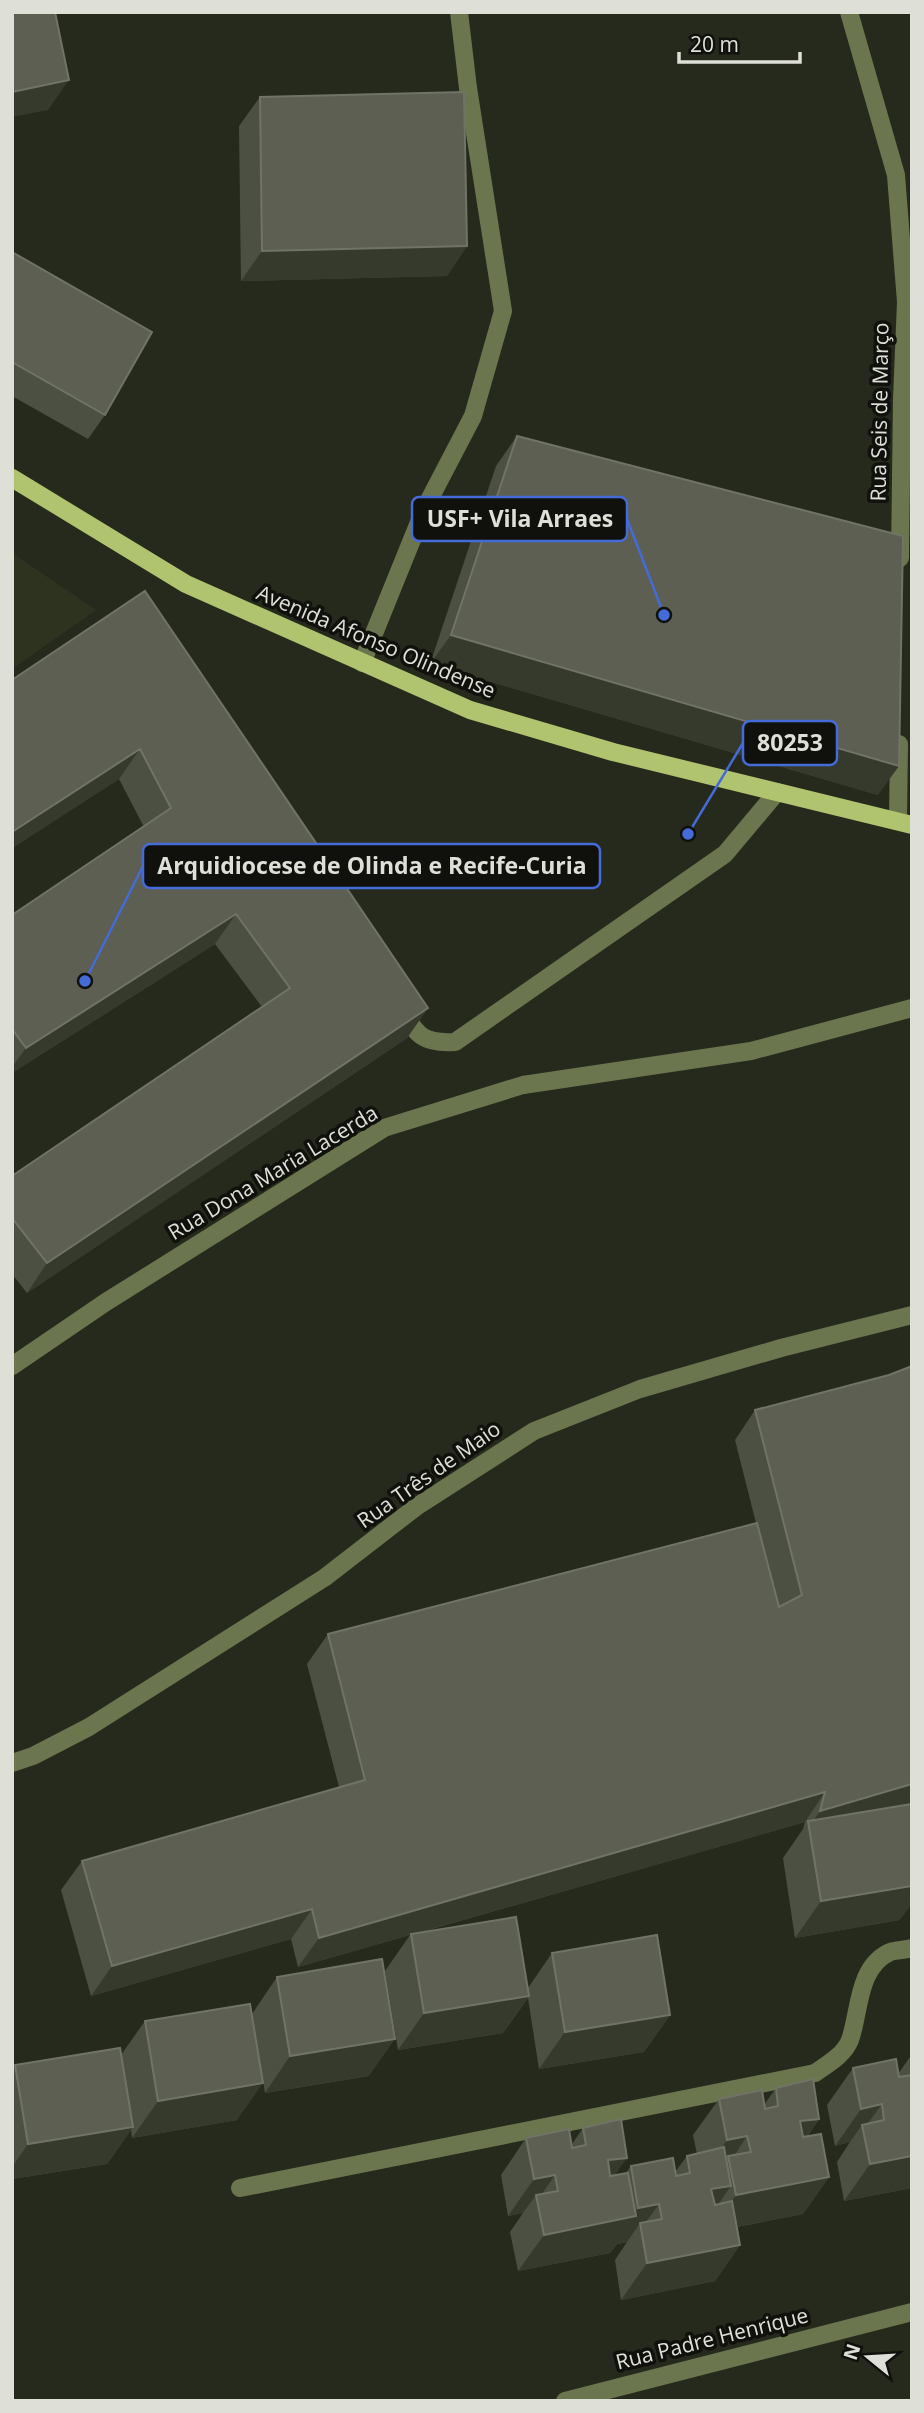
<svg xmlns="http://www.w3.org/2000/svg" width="924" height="2413" viewBox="0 0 924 2413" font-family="'Open Sans',sans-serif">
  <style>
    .built { fill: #2e3320 }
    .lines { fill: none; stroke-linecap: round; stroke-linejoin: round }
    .minor { stroke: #6b764e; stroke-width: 18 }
    .major { stroke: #b0c46f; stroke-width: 18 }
    .wall { fill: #4c5042 }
    .shaded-wall { fill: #363a2d }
    .building { fill: #5c5f52; stroke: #707467; stroke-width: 2 }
    .labels { text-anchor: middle; stroke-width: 7; stroke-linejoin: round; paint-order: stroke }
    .street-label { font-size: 21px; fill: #dee0d8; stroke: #10110c }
    .leader { fill: none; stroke: #446bd8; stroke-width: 2.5 }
    .callout-dot { fill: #446bd8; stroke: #10110c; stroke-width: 2.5 }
    .callout { fill: #10110c; stroke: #446bd8; stroke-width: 2.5 }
    .callout-label { font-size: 23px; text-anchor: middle; font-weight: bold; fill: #dee0d8 }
  </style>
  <rect width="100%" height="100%" fill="#262a1d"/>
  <!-- built -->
  <path class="built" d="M12,553L96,610L12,669Z"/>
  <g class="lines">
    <!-- minor -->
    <path class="minor" d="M849,12L896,175L906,302L902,399L900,558
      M362,663L424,510L473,416L503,311L468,88L459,12
      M898,821L899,744
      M401,1010C418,1036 423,1044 455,1042L725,854L777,792
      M12,1366L106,1302L384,1128L523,1085L751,1051L912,1008
      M12,1763L33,1756L89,1727L324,1578L416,1507L534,1431L640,1389L781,1348L912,1315
      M240,2188L815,2073C828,2064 844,2055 850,2040C860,2012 857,1967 890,1952C896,1950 905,1950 912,1948
      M565,2401L912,2312"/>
    <!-- major -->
    <path class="major" d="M12,478L186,584L470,710L613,752L912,825"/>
  </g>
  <!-- wall -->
  <path class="wall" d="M260,97L467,246L447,276L241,281L239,126Z
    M12,252L105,415L88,439L12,396Z
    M517,436L878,795L430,664L496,466Z
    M145,591L428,1008L407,1038L27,1293L12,1274V1176L262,1007L215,944L12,1073V915L144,827L119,779L12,848V680Z
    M755,1410L900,1920L795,1938L783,1858L803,1829L805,1822L418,1933L528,1988L552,1953L670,2015L644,2052L539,2069L528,1998L503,2033L398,2050L385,1971L410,1935L298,1967L291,1939L91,1996L61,1890L82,1861L339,1787L307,1664L328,1634L756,1523L735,1440Z
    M277,1977L369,2076L265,2093L252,2014Z
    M145,2021L237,2120L132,2138L131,2130L107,2164L12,2179V2069L15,2065L121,2055Z
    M910,2057H912V2188L844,2201L837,2162L850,2142L835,2146L827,2105L853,2068L898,2074Z
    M776,2088L819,2119L807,2137L829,2177L803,2214L737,2227L740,2245L715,2281L621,2300L615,2260L627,2242L617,2244L610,2253L518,2271L510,2232L523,2213L508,2216L501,2175L526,2138L572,2144L583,2128L615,2176L625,2174L631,2166L675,2172L687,2156L697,2154L693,2135L719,2099L764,2105Z"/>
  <!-- shaded-wall -->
  <path class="shaded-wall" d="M69,80L48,110L12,117V92Z
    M467,246L447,276L241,281L262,251Z
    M451,635L899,766L878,795L430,664Z
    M140,749L119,779L12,848V832Z
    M236,914L215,944L12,1073V1067L26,1048Z
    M428,1008L407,1038L27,1293L47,1263Z
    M912,1784V1807L809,1827L820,1811Z
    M825,1792L805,1822L298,1967L319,1938Z
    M912,1886V1904L900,1920L795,1938L821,1901Z
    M312,1909L291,1939L91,1996L112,1966Z
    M529,1996L503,2033L398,2050L424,2013Z
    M670,2015L644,2052L539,2069L565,2032Z
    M395,2039L369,2076L265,2093L290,2056Z
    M263,2083L237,2120L132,2138L158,2101Z
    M882,2104L863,2130L862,2125L850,2142L835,2146L861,2109Z
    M819,2119L794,2155L800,2121Z
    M133,2127L107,2164L12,2179V2167L28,2144Z
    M747,2136L730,2162L728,2156L716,2174L701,2177L727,2140Z
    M912,2156V2188L844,2201L870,2164Z
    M627,2158L601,2195L608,2160Z
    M555,2175L537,2201L536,2195L523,2213L508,2216L534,2179Z
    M829,2177L803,2214L710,2232L736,2195Z
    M731,2186L705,2223L711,2189Z
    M659,2204L641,2229L640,2223L627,2242L617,2244L610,2253L518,2271L544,2235L632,2217L638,2208Z
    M740,2245L715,2281L621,2300L647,2263Z"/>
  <!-- building -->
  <path class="building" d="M12,12H55L69,80L12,92Z
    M464,92L467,246L262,251L260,97Z
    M12,252L152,332L105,415L12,362Z
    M517,436L903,536L899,766L451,635Z
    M145,591L428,1008L47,1263L12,1218V1176L290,988L236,914L26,1048L12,1029V915L171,808L140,749L12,832V680Z
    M912,1366V1784L820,1811L825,1792L319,1938L312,1909L112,1966L82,1861L365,1780L328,1634L757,1523L779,1607L802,1595L755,1410L889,1375Z
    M912,1804V1886L821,1901L808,1821Z
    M516,1917L529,1996L424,2013L411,1934Z
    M657,1935L670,2015L565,2032L552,1953Z
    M382,1959L395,2039L290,2056L277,1977Z
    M250,2004L263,2083L158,2101L145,2021Z
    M120,2048L133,2127L28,2144L15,2065Z
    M896,2059L899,2077L912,2075V2156L870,2164L862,2125L884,2120L882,2104L861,2109L853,2068Z
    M813,2079L819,2119L800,2121L803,2137L821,2134L829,2177L736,2195L728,2156L751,2152L747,2136L727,2140L719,2099L762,2090L765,2109L778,2106L776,2088Z
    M621,2119L627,2158L608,2160L610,2176L628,2173L636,2216L544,2235L536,2195L558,2191L555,2175L534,2179L526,2138L569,2129L572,2148L586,2145L583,2128Z
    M724,2147L731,2186L711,2189L715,2205L732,2201L740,2245L647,2263L640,2223L662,2219L659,2204L638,2208L631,2166L673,2158L676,2176L690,2173L687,2156Z"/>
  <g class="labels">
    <!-- street labels -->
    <g class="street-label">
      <text transform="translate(880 412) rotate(-89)" y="7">Rua Seis de Março</text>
      <text transform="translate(376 642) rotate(23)" y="7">Avenida Afonso Olindense</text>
      <text transform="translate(273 1173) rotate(-31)" y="7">Rua Dona Maria Lacerda</text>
      <text transform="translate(429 1475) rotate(-35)" y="7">Rua Três de Maio</text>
      <text transform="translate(712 2339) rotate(-14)" y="7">Rua Padre Henrique</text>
    </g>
  </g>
  <!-- callouts -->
  <path class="leader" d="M664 615L627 519M688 834L743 743M85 981L143 866"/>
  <g class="callout-dot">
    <circle cx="664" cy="615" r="7"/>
    <circle cx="688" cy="834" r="7"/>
    <circle cx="85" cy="981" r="7"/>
  </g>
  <g class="callout">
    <rect x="412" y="497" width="215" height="44" rx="7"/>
    <rect x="743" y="721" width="94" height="44" rx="7"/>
    <rect x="143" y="844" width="457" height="44" rx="7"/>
  </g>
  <g class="callout-label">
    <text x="520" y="527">USF+ Vila Arraes</text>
    <text x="790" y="751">80253</text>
    <text x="372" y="874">Arquidiocese de Olinda e Recife-Curia</text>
  </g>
  <!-- border -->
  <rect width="924" height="2413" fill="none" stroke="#dee0d8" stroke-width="28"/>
  <!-- north arrow -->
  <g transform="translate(868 2357) rotate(288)" stroke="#10110c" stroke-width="5" paint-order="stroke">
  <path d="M0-5L12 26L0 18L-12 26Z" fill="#dee0d8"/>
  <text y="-10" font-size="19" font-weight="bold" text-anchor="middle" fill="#dee0d8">N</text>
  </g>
  <!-- scale -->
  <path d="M679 52v10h121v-10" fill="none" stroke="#dee0d8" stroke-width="3.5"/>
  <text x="690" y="52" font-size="21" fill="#dee0d8" stroke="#10110c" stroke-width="5" paint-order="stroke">20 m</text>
</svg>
